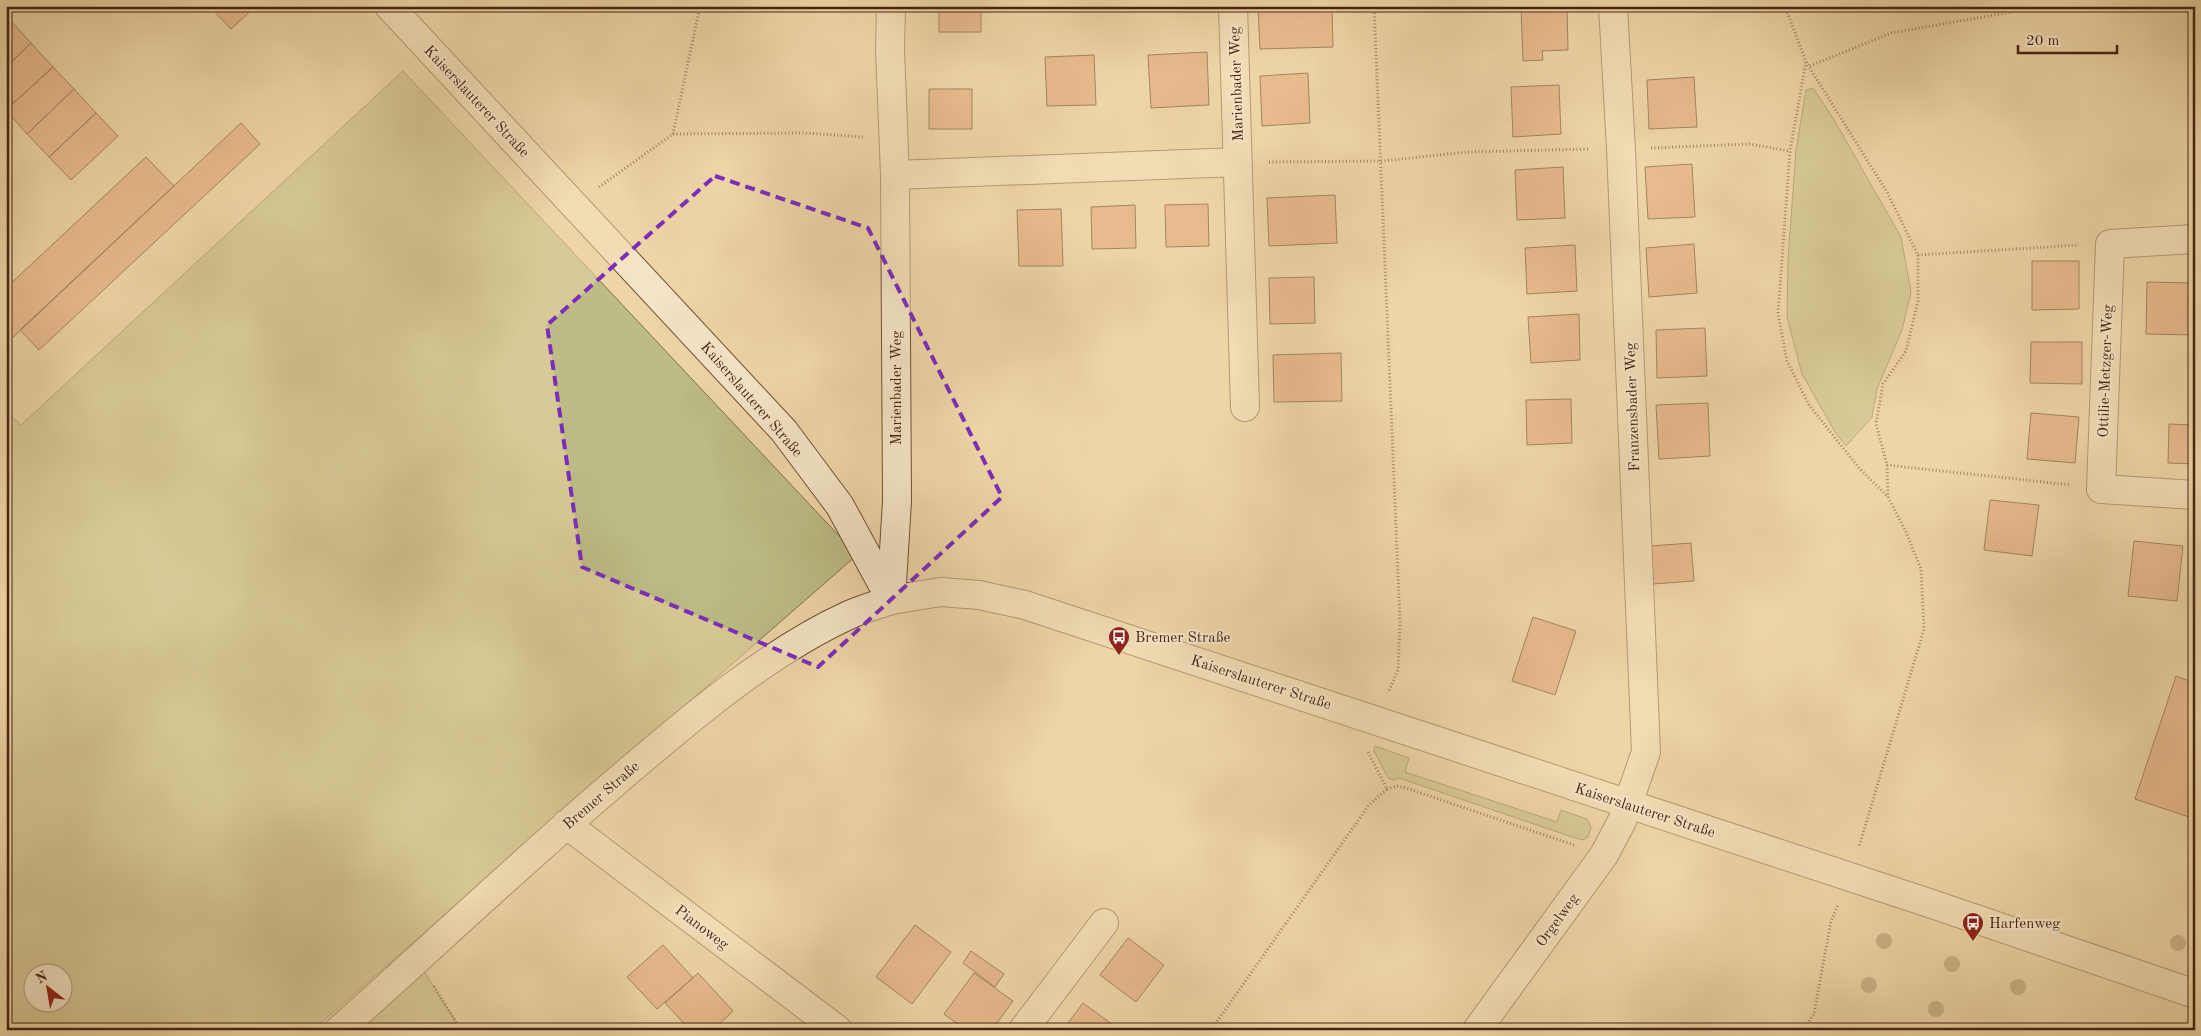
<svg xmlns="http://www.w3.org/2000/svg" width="2201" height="1036" viewBox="0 0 2201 1036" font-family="'Old Standard TT',serif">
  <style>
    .green { fill: #bcbc84; stroke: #81704b; fill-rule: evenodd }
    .building { fill: #e19b71; stroke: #462412 }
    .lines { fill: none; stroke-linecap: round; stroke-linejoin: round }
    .minor-casing { stroke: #705037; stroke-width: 30 }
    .tertiary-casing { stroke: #705037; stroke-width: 30 }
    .path { stroke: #462412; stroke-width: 3; stroke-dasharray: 1 2.5; stroke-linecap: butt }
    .minor { stroke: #f4e4c5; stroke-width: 28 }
    .tertiary { stroke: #f4e4c5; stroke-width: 28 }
    .tree { fill: #a28964 }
    .marked { fill: none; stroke: #7b2cbf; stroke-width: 4; stroke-dasharray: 10 6; stroke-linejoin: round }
    .labels { text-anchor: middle; stroke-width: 4; stroke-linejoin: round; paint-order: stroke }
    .street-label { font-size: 15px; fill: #462412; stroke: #f4e4c5 }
    .poi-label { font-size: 15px; fill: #462412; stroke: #f4e4c5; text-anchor: start }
  </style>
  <rect width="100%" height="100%" fill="#eed5a6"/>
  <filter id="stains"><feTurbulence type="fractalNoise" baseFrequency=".004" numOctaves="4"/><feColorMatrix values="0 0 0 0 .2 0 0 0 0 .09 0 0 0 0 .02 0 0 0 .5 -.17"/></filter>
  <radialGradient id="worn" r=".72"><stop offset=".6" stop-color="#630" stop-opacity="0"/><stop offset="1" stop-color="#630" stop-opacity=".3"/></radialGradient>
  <!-- green -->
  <path class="green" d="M403,71L857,555L313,1030H6V411L21,425ZM32,974H62V1004H32Z
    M1813,88L1833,118L1901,237L1911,292L1902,330L1877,389L1872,417L1846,446L1835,432L1802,374L1787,317L1788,259L1796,150L1806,90Z
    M1375,746L1409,758L1405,772L1557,822L1561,810L1587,819L1591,827L1588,837L1583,840L1575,838L1399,778L1393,780L1388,778L1374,751Z
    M417,960L461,1030H339Z"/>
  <!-- building -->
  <path class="building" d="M209,6H256L231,29Z
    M939,6H981V32H939Z
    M1258,6H1332L1333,47L1260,49Z
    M1567,6L1568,50L1542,51L1543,60L1523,61L1521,7Z
    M1641,6H1674L1641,8Z
    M10,20L31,43L6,67V23Z
    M31,43L53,67L6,110V67Z
    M1207,52L1209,105L1151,108L1148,55Z
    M1094,55L1096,105L1047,106L1045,57Z
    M53,67L74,89L27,134L6,110Z
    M1308,73L1310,123L1262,126L1260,76Z
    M1694,77L1697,127L1649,129L1647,80Z
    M1559,85L1561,134L1513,137L1511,87Z
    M74,89L96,113L49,157L27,134Z
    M929,89H972V129H929Z
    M96,113L118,136L71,180L49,157Z
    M241,123L260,144L39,350L20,330Z
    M146,157L174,186L6,344V288Z
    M1692,164L1695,217L1648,219L1645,167Z
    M1563,167L1565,218L1517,220L1515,170Z
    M1335,195L1337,243L1269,246L1267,198Z
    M1208,204L1209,246L1166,247L1165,205Z
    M1135,205L1136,248L1092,249L1091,207Z
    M1061,209L1063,266H1019L1017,210Z
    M1694,244L1697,293L1649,297L1646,248Z
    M1575,245L1577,291L1527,294L1525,248Z
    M2032,261H2079V309L2032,310Z
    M1314,277L1315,323L1270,324L1269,278Z
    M2147,282L2195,283V335L2146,334Z
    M1579,314L1580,360L1531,363L1528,317Z
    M1705,328L1707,376L1657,378L1656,330Z
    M2031,342H2082V384L2030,383Z
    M1341,353L1342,401L1274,402L1273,355Z
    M1571,399L1572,443L1527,445L1526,400Z
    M1708,403L1710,456L1659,459L1656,405Z
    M2031,413L2079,417L2075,463L2027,459Z
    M2169,424L2195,425V464L2168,463Z
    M1990,500L2039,505L2032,556L1984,550Z
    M2134,541L2183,546L2177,601L2128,596Z
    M1691,543L1694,581L1653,584L1650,546Z
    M1533,617L1576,631L1555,695L1512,681Z
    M2176,676L2195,683V819L2135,799Z
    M915,925L951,952L912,1004L876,977Z
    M1128,938L1164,965L1136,1002L1100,975Z
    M663,945L693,978L657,1009L627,977Z
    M971,951L1004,974L995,987L963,963Z
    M698,973L733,1011L713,1030H690L665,1003Z
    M974,973L1013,1001L992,1030H966L944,1014Z
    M1083,1003L1120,1030H1063Z"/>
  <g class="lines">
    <!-- minor casing -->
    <g class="minor-casing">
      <path id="minor" d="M1233,6L1245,407
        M895,175L1238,162
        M2195,239L2110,244L2101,489L2195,495
        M566,824L838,1030
        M339,1030C432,947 523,861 618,780C687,721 766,653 849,615C862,609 877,605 891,600L897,501L895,175L890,50L891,6
        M1023,1030L1104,923
        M1477,1030L1604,855L1622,821L1646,752L1621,149L1613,6"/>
    </g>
    <!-- tertiary casing -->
    <g class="tertiary-casing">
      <path id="tertiary" d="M389,6L784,431L840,506L891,600L941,592L979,595L1025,605L1932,904L2195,994"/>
    </g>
    <!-- path -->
    <path class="path" d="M1374,6L1400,622L1398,670L1388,693
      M1785,6L1806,62L1887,192L1918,255V301L1906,351L1883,384L1876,424L1887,465L1888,497
      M1806,62L1790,151L1778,314L1787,361L1809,405L1859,468L1888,497L1906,532L1921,569L1924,629L1859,847
      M1810,66L1891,33L2046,6
      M673,134L700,6
      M1651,148L1749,144L1790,151
      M1269,162L1382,161L1467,152L1590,149
      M599,187L673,134L805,133L863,137
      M1918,255L2079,245
      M1887,465L2071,485
      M1387,789L1397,786L1406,788L1574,845
      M434,986L461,1030
      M1211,1030L1369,805L1387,789L1367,750
      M1803,1030L1814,1014L1831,921L1838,905"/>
    <!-- minor -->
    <use href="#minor" class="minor"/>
    <!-- tertiary -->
    <use href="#tertiary" class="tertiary"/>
  </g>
  <!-- trees -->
  <g class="tree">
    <circle cx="1884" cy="941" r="8"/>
    <circle cx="2178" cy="943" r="8"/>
    <circle cx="1952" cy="964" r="8"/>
    <circle cx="1869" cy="985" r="8"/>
    <circle cx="2018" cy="987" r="8"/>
    <circle cx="1936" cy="1009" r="8"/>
  </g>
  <!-- marked area -->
  <path d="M0 0H2201V1036H0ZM715,176L868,228L1002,497L818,667L582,567L547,325Z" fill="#eed5a6" fill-opacity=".55" fill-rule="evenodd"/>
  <path class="marked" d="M715,176L868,228L1002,497L818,667L582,567L547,325Z"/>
  <!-- icons -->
  <defs>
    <g id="bus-pin" transform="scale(1.125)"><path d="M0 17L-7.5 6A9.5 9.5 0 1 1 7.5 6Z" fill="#8f2418" stroke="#f4e4c5"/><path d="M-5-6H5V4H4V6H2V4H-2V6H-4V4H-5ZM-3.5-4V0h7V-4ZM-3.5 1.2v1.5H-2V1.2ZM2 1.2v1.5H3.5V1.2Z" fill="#fff"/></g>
  </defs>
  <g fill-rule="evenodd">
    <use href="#bus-pin" x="1119" y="637"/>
    <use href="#bus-pin" x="1973" y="923"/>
  </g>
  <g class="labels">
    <!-- street labels -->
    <g class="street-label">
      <text transform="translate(1236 84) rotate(-92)" y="5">Marienbader Weg</text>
      <text transform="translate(477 101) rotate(47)" y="5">Kaiserslauterer Straße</text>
      <text transform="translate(2105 371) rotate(-88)" y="5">Ottilie-Metzger-Weg</text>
      <text transform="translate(896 388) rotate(-90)" y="5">Marienbader Weg</text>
      <text transform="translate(752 399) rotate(49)" y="5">Kaiserslauterer Straße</text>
      <text transform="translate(1632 407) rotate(-92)" y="5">Franzensbader Weg</text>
      <text transform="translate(1261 682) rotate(18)" y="5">Kaiserslauterer Straße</text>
      <text transform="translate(601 795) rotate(-41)" y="5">Bremer Straße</text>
      <text transform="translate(1645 810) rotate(18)" y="5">Kaiserslauterer Straße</text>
      <text transform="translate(1557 920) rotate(-54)" y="5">Orgelweg</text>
      <text transform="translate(702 927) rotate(37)" y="5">Pianoweg</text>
    </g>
    <!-- poi labels -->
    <g class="poi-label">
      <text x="1135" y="642">Bremer Straße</text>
      <text x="1989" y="928">Harfenweg</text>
    </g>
  </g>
  <!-- margin -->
  <rect width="2201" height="1036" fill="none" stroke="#eed5a6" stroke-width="25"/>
  <rect x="8" y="8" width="2186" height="1021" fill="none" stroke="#462412" stroke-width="2.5"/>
  <rect x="12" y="12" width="2176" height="1011" fill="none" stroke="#462412"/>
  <!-- north arrow -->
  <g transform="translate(48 988) rotate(329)"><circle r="24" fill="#f4e4c5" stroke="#ae977d"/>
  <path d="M0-4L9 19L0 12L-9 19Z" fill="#8f2418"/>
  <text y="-8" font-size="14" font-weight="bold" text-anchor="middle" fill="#462412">N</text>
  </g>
  <!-- scale -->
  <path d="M2018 45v8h99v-8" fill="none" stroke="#462412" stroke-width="2.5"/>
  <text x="2026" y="45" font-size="15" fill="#462412" stroke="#f4e4c5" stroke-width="4" paint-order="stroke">20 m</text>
  <rect width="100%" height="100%" filter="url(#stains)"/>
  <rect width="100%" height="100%" fill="url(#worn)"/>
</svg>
